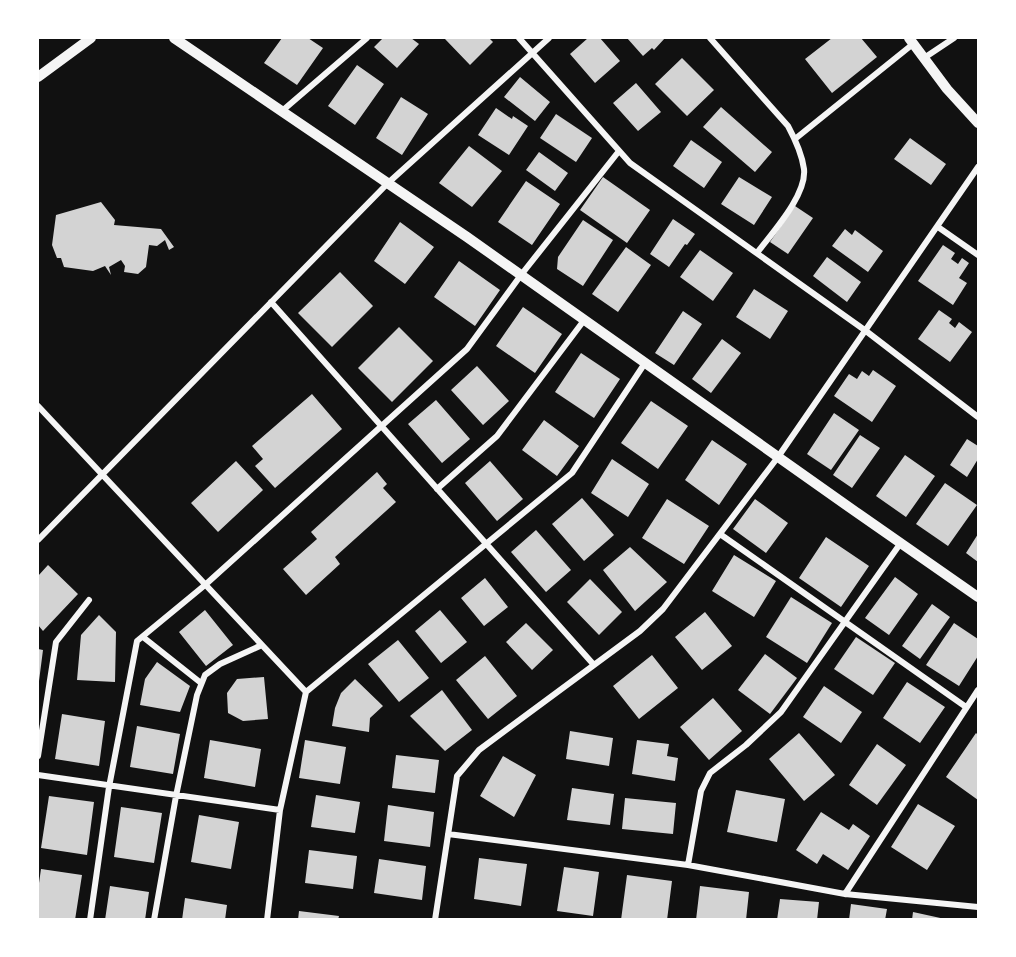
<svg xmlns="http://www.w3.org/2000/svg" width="1016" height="957" viewBox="0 0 1016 957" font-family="'Work Sans',sans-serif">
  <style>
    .building { fill: #d3d3d3 }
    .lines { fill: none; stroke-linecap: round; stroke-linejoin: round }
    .minor { stroke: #f5f5f5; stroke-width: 6 }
    .tertiary { stroke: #f5f5f5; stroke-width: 10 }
  </style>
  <rect width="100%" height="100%" fill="#111"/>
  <!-- building -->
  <path class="building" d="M282,38H308L323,48L297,85L264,63Z
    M383,38H411L419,44L397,68L374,47Z
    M447,38H489L493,42L470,65L445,39Z
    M588,38H600L620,61L595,83L570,54Z
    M627,38H665L654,50L652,48L643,56Z
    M832,38H861L877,57L832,93L805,59Z
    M682,58L714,90L687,116L655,84Z
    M357,65L384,84L355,125L328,106Z
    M520,77L550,102L535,121L504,97Z
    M636,83L661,112L638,131L613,103Z
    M401,97L428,114L402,155L376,138Z
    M721,107L772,152L755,172L703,127Z
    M496,108L512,119L513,116L528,126L509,155L478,135Z
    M556,114L592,138L576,162L540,138Z
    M910,138L946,164L931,185L894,159Z
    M691,140L722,162L704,188L673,166Z
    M469,146L502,171L472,207L439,183Z
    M539,152L568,173L555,191L526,170Z
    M603,177L650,210L627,243L580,210Z
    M739,177L772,197L754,225L721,204Z
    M526,181L560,204L532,245L498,222Z
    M101,202L115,220L114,225L161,229L174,247L169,250L165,240L157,246L149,245L146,267L138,274L124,272L125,266L121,260L109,267L111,275L105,266L93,271L64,267L61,258H57L52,245L56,215Z
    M795,206L813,218L788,254L770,242Z
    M673,219L695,234L687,245L685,244L669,267L650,254Z
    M583,220L613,240L583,286L557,269L558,257Z
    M400,222L434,247L405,284L374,261Z
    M845,229L852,235L855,230L883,251L868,272L832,246Z
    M943,245L955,253L951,259L958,264L962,258L969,263L959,278L967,283L953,305L918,281Z
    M626,247L651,265L618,312L592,294Z
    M700,250L733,273L713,301L680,277Z
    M827,257L861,282L847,302L813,276Z
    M459,261L500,290L475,326L434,297Z
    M340,272L373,306L332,347L298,313Z
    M754,289L788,311L770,339L736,317Z
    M523,307L562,334L535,373L496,346Z
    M939,310L952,319L949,323L955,328L959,322L972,332L950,362L918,339Z
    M683,311L702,324L674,365L655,353Z
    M399,327L433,361L392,402L358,368Z
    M722,339L741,353L711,393L692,379Z
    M581,353L620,379L594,418L555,392Z
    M477,366L509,401L483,425L451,390Z
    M873,370L896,386L872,422L834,396L849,374L857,379L862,371L869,376Z
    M312,394L342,429L275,488L255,466L263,459L252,446Z
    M436,400L470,439L442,463L408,424Z
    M651,401L688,426L658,469L621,443Z
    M834,413L859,430L831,470L807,454Z
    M544,420L579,446L557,476L522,450Z
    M860,435L880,448L852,488L833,475Z
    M967,439L978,446V459L967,477L950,465Z
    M712,440L747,464L719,505L685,480Z
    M905,455L935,476L906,517L876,496Z
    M612,459L649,484L628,517L591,493Z
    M236,461L263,490L218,532L191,503Z
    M490,461L523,499L497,521L465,483Z
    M377,472L387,484L383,488L396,502L335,557L340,564L306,595L283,569L317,539L311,532Z
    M945,483L977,505L948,546L916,524Z
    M582,498L614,535L584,561L552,524Z
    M667,499L709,526L684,564L642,538Z
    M755,499L788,523L766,553L733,529Z
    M536,530L571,570L546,592L511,552Z
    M978,534V562L966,553Z
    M826,537L869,566L841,607L799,578Z
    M630,547L667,582L635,611L603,570Z
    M734,555L776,581L754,617L712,591Z
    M48,565L78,594L43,631L38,625V576Z
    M895,577L918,594L889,635L865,618Z
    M485,578L508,607L484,626L461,598Z
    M590,579L622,612L599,635L567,602Z
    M791,597L832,623L807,663L766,637Z
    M932,604L950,617L920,659L902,646Z
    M205,610L233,645L206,666L179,632Z
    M440,610L467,642L441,663L415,631Z
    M705,612L732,646L702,670L675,637Z
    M99,615L116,632L115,682L77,680L81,635Z
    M526,623L553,650L532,670L506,642Z
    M954,623L978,639V656L959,686L926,665Z
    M856,637L895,663L873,695L834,669Z
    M398,640L429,678L399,702L368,664Z
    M38,649L43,650L39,681H38Z
    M765,654L797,678L770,714L738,690Z
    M652,655L678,688L639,719L613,686Z
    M485,656L517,696L488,719L456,680Z
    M157,662L190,686L180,712L140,705L145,679Z
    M264,677L268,719L243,721L228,713L227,693L237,679Z
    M355,679L383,706L370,718L369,732L332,726L335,708L341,693Z
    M907,682L945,707L920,743L883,718Z
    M824,686L862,712L841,743L803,717Z
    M442,690L472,730L445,751L410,716Z
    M713,698L742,731L709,760L680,727Z
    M62,714L105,721L99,766L55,759Z
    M137,726L180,734L173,774L130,767Z
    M570,731L613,738L609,766L566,759Z
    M799,733L835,775L804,801L769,759Z
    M976,733L978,735V800L946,777Z
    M210,740L261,749L255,787L204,778Z
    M305,740L346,747L340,784L299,778Z
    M637,740L669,744L667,756L678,758L675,781L632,774Z
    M877,744L906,765L877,805L849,785Z
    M396,755L439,760L435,793L392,788Z
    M503,756L536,775L514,817L480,796Z
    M572,788L614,794L610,825L567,820Z
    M736,790L785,799L777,842L727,832Z
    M316,795L360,802L355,833L311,827Z
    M49,796L94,802L87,855L41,848Z
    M625,798L676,803L673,834L622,829Z
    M918,804L955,826L927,870L891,847Z
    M388,805L434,812L430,847L384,841Z
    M121,807L162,813L154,863L114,857Z
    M821,812L849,830L853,824L870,836L848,870L823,854L817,864L796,850Z
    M199,815L239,822L231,869L191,862Z
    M309,850L357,856L353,889L305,883Z
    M479,858L527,864L521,906L474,899Z
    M379,859L426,866L422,900L374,893Z
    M564,867L599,872L593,916L557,911Z
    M41,869L82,875L75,920H38V890Z
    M627,875L672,881L667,920H621Z
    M110,886L149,892L145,920H105Z
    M700,886L749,892L746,920H696Z
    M185,898L227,905L225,920H182Z
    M780,899L819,902L817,920H777Z
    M851,904L887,909L885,920H849Z
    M299,911L339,916L338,920H298Z
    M913,912L945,919L944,920H912Z"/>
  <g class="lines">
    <!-- minor -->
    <path class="minor" d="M519,38L630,163L866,331L978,417
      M710,38L788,126C795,139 802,154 804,169C807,195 772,233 757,253
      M924,58L954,38
      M282,111L367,38
      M795,139L913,44
      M938,227L978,255
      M271,302L594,665
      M38,406L306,692
      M437,489L497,436L585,319
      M720,534L966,707
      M38,540L388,183L549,38
      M143,637L201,683
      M38,756L56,642L89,600
      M38,775L280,810
      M448,834L688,865L845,894L978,907
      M688,865L701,791L710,773L746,745L781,712L900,544
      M845,894L978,690
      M90,920L109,787L137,641L205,585L467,349L521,275L619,151
      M154,920L176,796L197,695L205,675L220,664L262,645
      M267,920L280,810L306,692L572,473L645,363
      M435,920L457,776L479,750L640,631L663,609L778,457L978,167"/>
    <!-- tertiary -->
    <path class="tertiary" d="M174,38L467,237L856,512L978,597
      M909,38L947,89L978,123
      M38,77L91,38"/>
  </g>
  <!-- border -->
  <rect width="1016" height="957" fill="none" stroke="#ffffff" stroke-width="78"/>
</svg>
